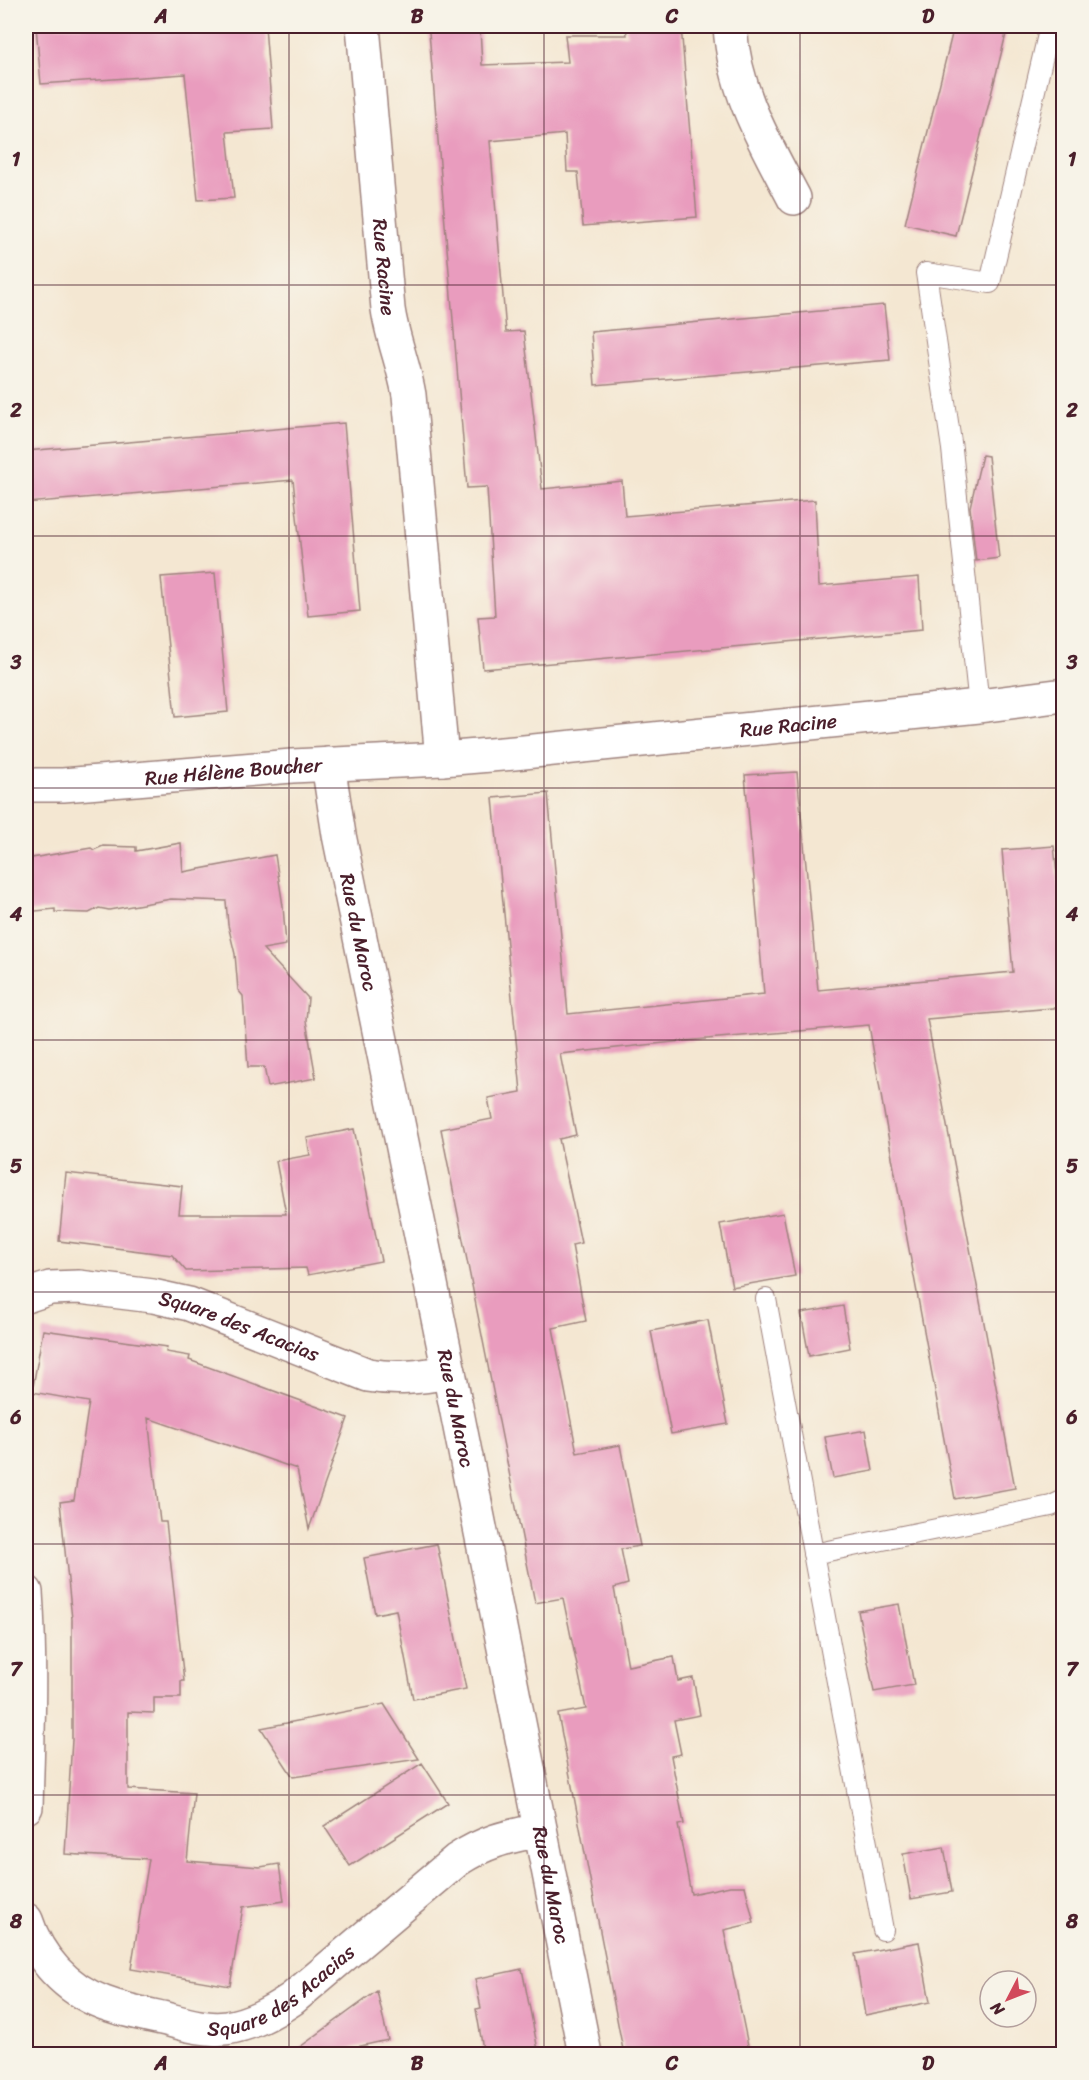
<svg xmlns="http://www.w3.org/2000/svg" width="1089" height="2080" viewBox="0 0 1089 2080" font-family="Sriracha,sans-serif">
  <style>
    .building { fill: #e99cbe }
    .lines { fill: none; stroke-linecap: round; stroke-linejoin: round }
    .service-casing { stroke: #9f837e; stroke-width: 22 }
    .minor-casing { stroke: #9f837e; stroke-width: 36 }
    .service { stroke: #fff; stroke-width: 20 }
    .minor { stroke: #fff; stroke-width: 33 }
    .grid { fill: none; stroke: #4a1f2b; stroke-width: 1.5; stroke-opacity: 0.55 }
    .labels { text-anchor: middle; stroke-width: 6; stroke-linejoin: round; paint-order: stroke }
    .street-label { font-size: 20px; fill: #4a1f2b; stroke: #f7f3e8 }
    .neatline { fill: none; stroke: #4a1f2b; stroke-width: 2 }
    .grid-label { font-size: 20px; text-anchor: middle; font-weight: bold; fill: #4a1f2b }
  </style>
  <rect width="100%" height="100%" fill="#f7f3e8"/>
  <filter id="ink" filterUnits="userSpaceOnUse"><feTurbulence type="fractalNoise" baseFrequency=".0167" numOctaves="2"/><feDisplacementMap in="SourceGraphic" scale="12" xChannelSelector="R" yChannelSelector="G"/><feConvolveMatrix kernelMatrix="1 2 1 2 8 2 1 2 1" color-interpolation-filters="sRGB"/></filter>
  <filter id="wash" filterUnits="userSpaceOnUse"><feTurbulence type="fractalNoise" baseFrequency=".008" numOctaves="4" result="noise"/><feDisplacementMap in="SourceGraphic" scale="24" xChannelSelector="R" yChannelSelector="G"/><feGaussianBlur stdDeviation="1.35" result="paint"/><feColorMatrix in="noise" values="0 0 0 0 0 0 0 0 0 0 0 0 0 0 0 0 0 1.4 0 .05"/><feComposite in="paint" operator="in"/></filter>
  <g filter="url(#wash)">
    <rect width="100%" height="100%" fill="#f4e7d2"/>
    <g id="blocks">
      <!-- building -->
      <path class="building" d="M36,26H265L273,129L227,132L234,198L198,200L185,74L41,84Z
        M626,26H681L697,217L583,226L578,172H567L565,134L490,141L506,332L524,331L542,489L622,481L625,516L815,500L819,586L919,577L922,630L483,669L478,617L495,616L487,487L467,488L429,32L480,28L482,65L568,62L565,35H627Z
        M954,26H1008L956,236L905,224Z
        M884,305L890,360L595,385L591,332Z
        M344,423L360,611L308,616L293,480L26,503V451Z
        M982,455L988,456L999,558L976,561L970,507Z
        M215,573L228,712L175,717L161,577Z
        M797,772L818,990L1013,972L1002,850L1054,846L1064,939V1007L927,1019L1015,1488L955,1499L887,1130L869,1025L683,1041L560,1054L576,1135L559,1139L581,1243L572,1245L586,1321L553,1328L577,1453L620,1445L640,1546L621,1549L628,1584L614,1588L628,1666L674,1657L678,1681L693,1678L700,1715L674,1720L681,1754L671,1756L684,1824L678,1825L691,1894L730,1886H745L754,1923L724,1930L750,2055H624L558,1714L586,1709L563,1598L535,1603L441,1129L492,1119L488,1098L521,1092L493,798L548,793L568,1014L764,994L745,775Z
        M181,843L183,872L275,855L283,906L286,945L263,949L308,998L306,1021L316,1078L268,1087L264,1067H248L243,996L238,990L235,954L228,925L226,901L171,899L109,910L99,908L89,913L55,912V909L26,912V859L91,848L94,850L103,846L136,847V851Z
        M354,1129L381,1261L308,1275L306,1268L186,1271L172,1255L59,1241L66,1173L182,1186L179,1214H286L276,1161L310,1155L307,1138Z
        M783,1213L795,1276L732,1287L720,1224Z
        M843,1306L850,1348L809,1356L801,1313Z
        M708,1320L728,1424L671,1434L651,1331Z
        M43,1330L167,1347L166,1352L190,1356L189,1360L348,1418L309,1529L297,1469L148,1418L160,1522H166L184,1681H181V1698H154V1713L128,1712V1789L194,1793L187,1861L260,1867L279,1864L284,1901L243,1907L230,1986L131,1969L149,1859L65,1854L72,1740V1619L60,1502L74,1500L89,1402L32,1392Z
        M866,1430L873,1471L833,1478L825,1437Z
        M437,1544L466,1689L413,1699L396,1610L375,1614L364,1558Z
        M899,1604L914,1685L874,1692L858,1611Z
        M384,1704L419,1759L293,1777L261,1728Z
        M422,1763L448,1803L350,1866L324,1826Z
        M944,1847L952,1892L911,1899L903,1854Z
        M919,1942L930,2002L865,2015L855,1954Z
        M522,1969L539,2055H484L476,2009L481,2008L475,1979Z
        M377,1991L388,2040L320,2055H289Z"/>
    </g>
  </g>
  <g filter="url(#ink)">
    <use href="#blocks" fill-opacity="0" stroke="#9f837e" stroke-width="1.5"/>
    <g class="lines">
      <!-- service casing -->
      <g class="service-casing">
        <path id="service" d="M979,706L952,449L926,273L990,283L1050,26
          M766,1299L883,1930
          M813,1554L1051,1506L1064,1500"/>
      </g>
      <!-- minor casing -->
      <g class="minor-casing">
        <g id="minor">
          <path id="s1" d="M363,26L388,309C392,338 404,365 409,395L442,759"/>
          <path d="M730,26C734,91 764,141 794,198"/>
          <path id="s2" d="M328,764L339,835L449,1372L585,2054"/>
          <path id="s3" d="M26,785H63L292,766L442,759L514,753L979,706L1064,695"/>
          <path id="s4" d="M26,1296L50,1288L79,1287L153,1296L189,1304L368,1375C396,1380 420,1377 449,1372"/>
          <path d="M26,1592C31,1664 28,1735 26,1807"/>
          <path id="s5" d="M26,1920C38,1958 66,1989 104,2003C123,2010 143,2014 162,2018C182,2023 205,2031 226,2028C251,2024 271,2013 292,1999L457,1860C486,1841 507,1837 540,1830"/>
        </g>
      </g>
      <!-- service -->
      <use href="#service" class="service"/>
      <!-- minor -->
      <use href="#minor" class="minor"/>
    </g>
  </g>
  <!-- grid -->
  <path class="grid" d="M289,26V2054M544,26V2054M800,26V2054M26,285H1064M26,536H1064M26,788H1064M26,1040H1064M26,1292H1064M26,1544H1064M26,1795H1064"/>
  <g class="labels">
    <!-- street labels -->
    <g class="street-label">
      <text dy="7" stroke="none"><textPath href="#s1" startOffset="242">Rue Racine</textPath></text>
      <text dy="7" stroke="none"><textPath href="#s3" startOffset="765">Rue Racine</textPath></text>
      <text dy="7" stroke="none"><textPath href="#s3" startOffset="208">Rue Hélène Boucher</textPath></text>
      <text dy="7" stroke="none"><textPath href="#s2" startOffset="171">Rue du Maroc</textPath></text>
      <text dy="7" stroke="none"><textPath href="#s4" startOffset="220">Square des Acacias</textPath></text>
      <text dy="7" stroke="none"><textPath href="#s2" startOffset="657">Rue du Maroc</textPath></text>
      <text dy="7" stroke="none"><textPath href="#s2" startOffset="1143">Rue du Maroc</textPath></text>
      <text dy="7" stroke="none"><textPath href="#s5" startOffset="309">Square des Acacias</textPath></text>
    </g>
  </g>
  <!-- margin -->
  <rect width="1089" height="2080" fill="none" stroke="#f7f3e8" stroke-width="66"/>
  <!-- north arrow -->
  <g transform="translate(1008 1999) rotate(228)"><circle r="28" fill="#f7f3e8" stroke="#b29e9c" stroke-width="1.5"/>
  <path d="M0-4.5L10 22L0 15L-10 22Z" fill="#d1495b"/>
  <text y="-9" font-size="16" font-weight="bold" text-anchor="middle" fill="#4a1f2b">N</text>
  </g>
  <rect x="33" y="33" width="1023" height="2014" class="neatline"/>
  <g class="grid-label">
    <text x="161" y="23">A</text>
    <text x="417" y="23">B</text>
    <text x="672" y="23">C</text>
    <text x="928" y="23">D</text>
    <text x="16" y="166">1</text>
    <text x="1072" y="166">1</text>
    <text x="16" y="417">2</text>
    <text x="1072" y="417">2</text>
    <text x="16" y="669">3</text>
    <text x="1072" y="669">3</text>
    <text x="16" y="921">4</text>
    <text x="1072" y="921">4</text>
    <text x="16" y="1173">5</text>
    <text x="1072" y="1173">5</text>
    <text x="16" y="1424">6</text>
    <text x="1072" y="1424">6</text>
    <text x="16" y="1676">7</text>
    <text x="1072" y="1676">7</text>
    <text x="16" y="1928">8</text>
    <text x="1072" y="1928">8</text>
    <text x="161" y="2070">A</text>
    <text x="417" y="2070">B</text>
    <text x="672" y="2070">C</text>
    <text x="928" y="2070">D</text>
  </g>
</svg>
